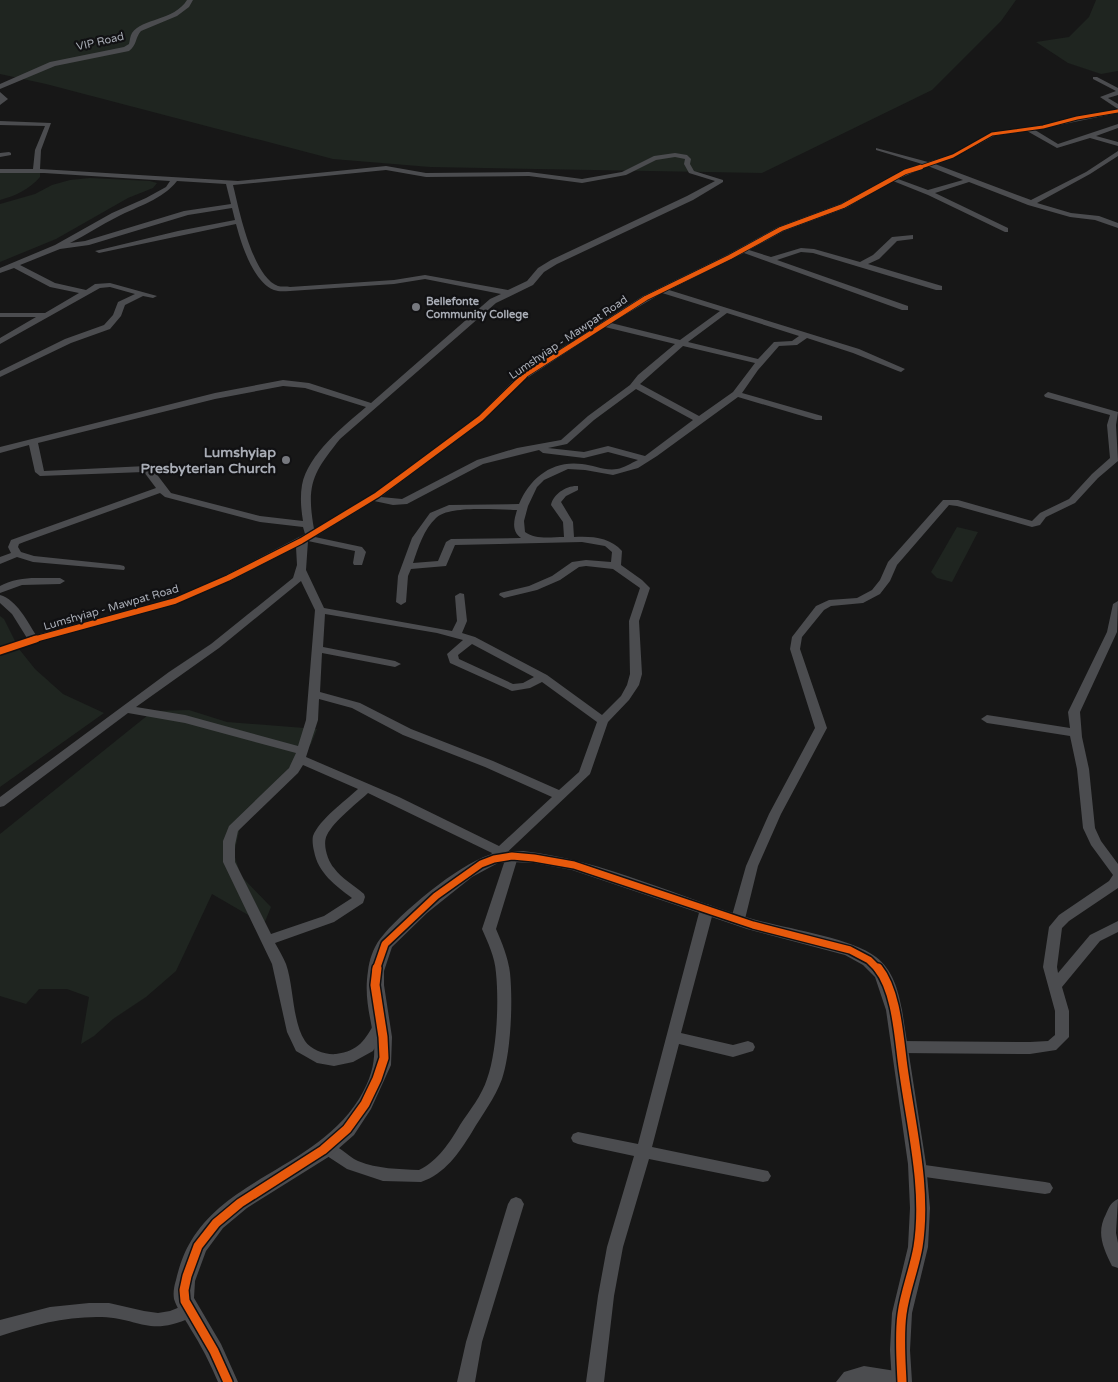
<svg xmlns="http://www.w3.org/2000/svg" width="1118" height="1382" viewBox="0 0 1118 1382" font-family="'Varela Round',sans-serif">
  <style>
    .green { fill: #1f2520 }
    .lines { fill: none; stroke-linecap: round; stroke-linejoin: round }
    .minor { fill: #4b4c4f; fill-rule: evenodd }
    .tertiary { fill: #4b4c4f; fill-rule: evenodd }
    .cycleway-far4-casing { stroke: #111113; stroke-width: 5 }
    .cycleway-far3-casing { stroke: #111113; stroke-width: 6 }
    .cycleway-far2-casing { stroke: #111113; stroke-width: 8 }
    .cycleway-far1-casing { stroke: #111113; stroke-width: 10 }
    .cycleway-casing { stroke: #111113; stroke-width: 12 }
    .cycleway-far4 { stroke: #e8590c; stroke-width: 3 }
    .cycleway-far3 { stroke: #e8590c; stroke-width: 4.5 }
    .cycleway-far2 { stroke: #e8590c; stroke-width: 5.5 }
    .cycleway-far1 { stroke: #e8590c; stroke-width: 7 }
    .cycleway { stroke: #e8590c; stroke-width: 9 }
    .poi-dot { fill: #76787e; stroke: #111113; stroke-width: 2 }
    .labels { text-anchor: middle; stroke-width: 4.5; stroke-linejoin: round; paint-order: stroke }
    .far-street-label { font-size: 11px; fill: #a9adb6; stroke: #111113 }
    .far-poi-label { font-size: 11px; font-weight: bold; fill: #a9adb6; stroke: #111113; text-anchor: start }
    .poi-label { font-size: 14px; font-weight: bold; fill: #a9adb6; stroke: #111113; text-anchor: end }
  </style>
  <rect width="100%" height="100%" fill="#171717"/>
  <!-- green -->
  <path class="green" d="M0,0H1016L1001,21L932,90L762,173L430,167L333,159L46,84L0,74Z
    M1096,0H1118V71L1101,74L1068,63L1036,42L1069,37L1089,17Z
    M0,172H40V177C30,189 15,196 0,200Z
    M90,178L150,181L157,183L153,188L128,198L56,239L0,262V204L35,194L52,185L70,180Z
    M957,527L978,532L952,582L937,578L931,572Z
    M0,616L4,619L19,649L35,669L63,694L104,713L0,787Z
    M189,710L227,722L317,729L311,744L274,784L240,827L234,854L241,876L271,907L264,924L212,894L176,971L146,997L113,1019L94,1036L81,1044L89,997L67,989H39L26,1004L0,996V834L153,711Z"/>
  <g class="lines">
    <!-- minor -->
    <path class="minor" d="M1093,77H1097L1118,88V95L1108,98L1118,104V109L1100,97L1116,91L1093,79Z
      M0,92L8,99L0,105Z
      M1118,109V113L1035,130L1058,144L1118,124V128L1096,136L1118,142V146L1090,138L1057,148L1027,131L994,136L955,157L935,164L1031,200L1086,172L1118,151V156L1090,174L1037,203L1071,213L1099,216L1118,223V228L1095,220L1070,217L1028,205L969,182L935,193L1008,228V232H1005L928,195L893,181L846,208L784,231L749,250L771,257L801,248L814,249L860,262L873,255L892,237L913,235V239L897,241L879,259L868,264L942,286V290H936L813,253L801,252L777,260L908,306V310H902L744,253L669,290L859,349L905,369L901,372L898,371L853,353L807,338L797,345L779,346L758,370L742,393L822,416V420H816L738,397L657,456L638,468L613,475L585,470L568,469L544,480L537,487L528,506L524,521L525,532C536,540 551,537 564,537L563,522L551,505C553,494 567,485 578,486V490L566,496L561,502L573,522L574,537C591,536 610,537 622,551L621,565L642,580L650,588L639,621L642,674L639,685L629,700L608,722L590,774L498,861H490L488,858L492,853L368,793C356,804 334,821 327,835C322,844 328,861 334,868C342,879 354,885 364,894L365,897L363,903L334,922L275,943C279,950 283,957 286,964C294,987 292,1021 305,1041C311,1050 326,1055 336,1054C359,1051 365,1040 375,1022L380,1021L385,1022L387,1026L373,1051L353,1062L334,1066L317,1063L296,1051L287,1032L272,964L223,862V841L229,826L289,768L296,753L185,723L128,713L4,806L0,807V797L169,672L211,644L293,578L297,565L296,547L232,580L179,603L55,636L0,654V647L27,638L12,614L0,603V595C17,600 27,621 36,635L171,599L224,576L305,534L303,527L260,522L165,497L160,493L24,542L19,544L18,547L21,552L34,556L120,565L124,566L125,568L124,570L33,562L17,557L0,564V557L11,553L8,547L11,540L156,488L144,472L40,476L35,472L29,445L0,453V447L215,393L283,380L309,383L371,403L490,299L501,294L425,279L394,284L290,291C285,291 279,292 274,290C253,282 241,243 236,224L99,253L95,251L178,231L235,220L232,208L188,215L89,245L60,249L20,265L55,283L86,290L95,284L110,283L157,296L153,298L143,296L125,305L121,316L110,329L71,343L0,377V371L65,339L104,325L113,315L118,302L135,294L110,287L100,288L0,344V338L36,317H0V313H45L79,293L50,287L14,268L0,273V268L55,245L112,213L146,198L166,187L170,181L44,173H0V169H33L35,150L45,126L0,125V121L51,123L41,150L40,169L238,181L386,166L426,173L529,172L582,179L622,172L654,156L675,153L687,155L691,159L690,164L694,171L723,180V182L693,200L557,264L544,272L533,285L496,303L340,439C313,473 306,484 314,529L374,493L478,416L518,376L643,296L727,255L778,227L840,204L903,171L922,164L876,150V148L928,162L951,155L990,133L1043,125L1077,116ZM675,157L685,159L684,164L689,173L715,181L687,196L551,260L538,268L527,281L508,290L425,275L394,280L290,287C287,286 281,287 278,286C252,276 239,209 233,185L386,170L426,177L529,176L582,183L626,175L656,160ZM928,166L963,180L928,190L898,179ZM177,181L226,184L231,204L184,211L85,241L70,243C86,235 101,225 117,217C138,206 162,200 177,181ZM662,293L720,311L680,340L611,323ZM727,313L799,336L792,341L774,342L758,359L688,342ZM605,327L675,344L638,375L630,385L588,416L561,440L517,448L477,460L402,499L381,497L484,420L524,380ZM683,346L755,363L733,392L699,416L640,384ZM283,386L305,388L366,407C344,426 308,454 302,485C300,497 301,509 303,521L260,516L171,493L155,472L146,466L44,471L38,443L215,399ZM636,389L693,420L645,456L608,446L584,452L548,448L567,444L594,420ZM539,450L543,453L584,458L608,452L638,460C631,463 624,468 617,469C605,471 593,465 582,464C552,460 530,478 519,504L449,505L430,513L412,538L398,576L396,602L401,605L406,602L408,576L411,569L446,566L455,545L582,542L605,546L612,552L611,562L586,560L572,562L552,576L529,586L500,593L499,595L504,598L537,590L560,580L579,567L586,566L613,569L640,588L629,621L630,674L627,685L621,696L602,715L547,675L475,637L462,633L467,621L464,594L460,593L455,596L457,621L452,631L324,608L306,570L308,541L355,551L353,563L354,565H362L366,552L362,547L315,537L374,501L393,505L407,504L483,464ZM517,510C514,520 511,531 521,538L451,539L446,542L438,561L413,563C418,548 424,529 436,518C449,505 498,510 517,510ZM301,581L315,610L306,720L298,746L185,715L136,707L219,648ZM325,614L437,633L463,640L447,654L450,663L512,691L530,688L542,682L597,722L579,772L559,790L493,761L411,729L360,703L320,692L322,653L395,667L401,664L395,661L323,647ZM472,644L534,677L523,683L513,684L459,659L458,655ZM319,699L352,708L403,735L485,767L552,797L499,846L399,797L306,757L318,720ZM303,765L358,789C345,801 319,820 313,836C312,840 313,847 314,851C318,873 335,885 352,898L324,916L271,934L235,862V845L238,831L298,773Z
      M9,152L11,153V155L0,157V153Z
      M1048,392L1118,412L1116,425L1118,461L1098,478L1075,503L1046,517L1040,525L1032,527L957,506L949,505L897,565L890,581L880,594L863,603L831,606L824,610L802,637L800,649L827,728L781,814L758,866L745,919L743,922H733L731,919L746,866L769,814L815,728L790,649L792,637L816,606L829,600L857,598L872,590L880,580L888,562L943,500H958L1032,521L1040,513L1069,499L1092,474L1110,458L1107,425L1110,415L1045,397L1044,395Z
      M36,578H60L65,581L60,584L22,585L0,593V586C11,580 24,578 36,578Z
      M1118,601L1117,632L1080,712L1082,737L1089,769L1095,828L1101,841L1118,864V888L1069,921L1062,928L1057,967L1058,973L1090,935L1118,921V932L1100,941L1062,987L1069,1011V1037L1056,1050L1030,1054L899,1053L894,1051L892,1047L894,1043L899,1041L1030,1042L1048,1041L1055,1035V1011L1043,967L1049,927L1059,915L1109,881L1113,875L1091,845L1083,828L1077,769L1070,736L987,723L981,719L987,715L1070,728L1068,712L1107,632L1113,604Z
      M512,853L516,854L518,857L496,929C502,943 508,957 510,973C513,1001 511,1052 502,1079C495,1098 482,1115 472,1132C459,1153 445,1174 421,1182L383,1181L347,1169L321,1152L318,1148L321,1144C334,1139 346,1156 358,1161C378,1169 398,1169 419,1170C438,1161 450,1142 460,1125C470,1110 482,1095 487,1079C497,1052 499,1002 496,973C495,957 488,943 482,929L506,857L508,854Z
      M707,904L712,906L714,909L681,1033L733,1045L748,1041L753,1043L755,1047L753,1051L733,1057L679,1044L652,1147L763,1170L768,1171L771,1176L768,1181L763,1182L649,1159L623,1247L614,1296L604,1382H586L598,1296L607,1247L634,1156L578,1144L573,1142L571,1138L573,1134L578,1132L638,1144L700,909L702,906Z
      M918,1164L1045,1182L1050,1183L1053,1188L1050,1193L1045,1194L918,1176L913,1174L910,1170L913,1166Z
      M516,1197L521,1199L524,1204L482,1342L475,1382H457L466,1342L508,1204L511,1199Z
      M1118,1199L1116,1233L1118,1243V1268L1112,1266C1103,1247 1096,1233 1106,1214C1109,1207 1111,1202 1118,1199Z
      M89,1303H109L144,1311L158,1313L170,1311L190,1303L196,1305L198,1310L196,1315L192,1317C149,1337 142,1319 102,1317C67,1316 33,1325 0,1336V1320L50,1307Z
      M864,1366L902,1372L908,1374L910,1380V1382H836L844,1372Z"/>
    <!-- tertiary -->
    <path class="tertiary" d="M187,0H193L189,7L177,16L141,31C135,38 137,45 129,51L55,66L0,89V84L50,62L124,47L129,44C130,40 130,36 132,33C142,18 174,21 187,0Z
      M523,851C604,860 679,898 756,920C789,929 851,938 876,957C893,970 898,990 902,1010L926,1164L930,1208L928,1247L912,1313L910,1350L912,1382H892L890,1350L892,1313L908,1247L910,1208L908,1164L886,1010L875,977L863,965L845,955L747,929L572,870L534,863L512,862L498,863L472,877L427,913L392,947L384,971V985L392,1037L391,1065L371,1109L354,1135L330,1156L247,1208L223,1228L206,1251L195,1281L194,1298L221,1344L238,1382H218C210,1363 201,1345 190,1328C185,1319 177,1309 174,1299C173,1293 174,1286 176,1280C179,1267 184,1252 191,1241C229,1177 317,1166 359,1099C392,1045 360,1022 368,971C369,961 373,948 380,939C400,913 458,865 489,855C500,851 512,851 523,851Z"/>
    <!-- cycleway-far4 casing -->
    <g class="cycleway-far4-casing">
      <path id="cycleway-far4" d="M918,168L953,156L992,134L1043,127L1077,118L1118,111"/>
    </g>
    <!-- cycleway-far3 casing -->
    <g class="cycleway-far3-casing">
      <path id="cycleway-far3" d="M522,377L646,298L730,257L781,229L843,206L905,172L921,167"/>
    </g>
    <!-- cycleway-far2 casing -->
    <g class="cycleway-far2-casing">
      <path id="cycleway-far2" d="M32,640L175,601L228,578L301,541L377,495L407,473L481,418L524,376"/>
    </g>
    <!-- cycleway-far1 casing -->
    <g class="cycleway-far1-casing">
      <path id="cycleway-far1" d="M0,651L36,639
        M376,970L385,944L436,896L481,864L494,859L512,856L534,858L574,865L753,925L850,950L869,960L879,970"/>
    </g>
    <!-- cycleway casing -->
    <g class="cycleway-casing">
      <path id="cycleway" d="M878,968C898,993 899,1043 904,1074C912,1130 927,1191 918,1247C914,1270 905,1291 902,1314C899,1336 901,1359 902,1382
        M228,1382L214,1351L185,1301L184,1290L187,1276L198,1246L216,1223L240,1203L323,1150L347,1129L365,1104L377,1079L384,1058L383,1037L375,985L377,968"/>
    </g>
    <!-- cycleway-far4 -->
    <use href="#cycleway-far4" class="cycleway-far4"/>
    <!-- cycleway-far3 -->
    <use href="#cycleway-far3" class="cycleway-far3"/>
    <!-- cycleway-far2 -->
    <use href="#cycleway-far2" class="cycleway-far2"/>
    <!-- cycleway-far1 -->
    <use href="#cycleway-far1" class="cycleway-far1"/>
    <!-- cycleway -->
    <use href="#cycleway" class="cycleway"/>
  </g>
  <!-- markers -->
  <g class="poi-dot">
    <circle cx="416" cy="307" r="5"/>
    <circle cx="286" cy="460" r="5"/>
  </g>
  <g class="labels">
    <!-- far-street labels -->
    <g class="far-street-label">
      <text transform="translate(100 41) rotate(-13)" y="4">VIP Road</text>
      <text transform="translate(568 337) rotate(-34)" y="4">Lumshyiap - Mawpat Road</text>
      <text transform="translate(111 607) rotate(-16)" y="4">Lumshyiap - Mawpat Road</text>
    </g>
    <!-- far-poi labels -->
    <g class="far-poi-label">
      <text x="426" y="305">Bellefonte<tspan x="426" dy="13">Community College</tspan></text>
    </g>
    <!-- poi labels -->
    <g class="poi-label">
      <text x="276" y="457">Lumshyiap<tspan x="276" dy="16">Presbyterian Church</tspan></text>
    </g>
  </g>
</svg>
